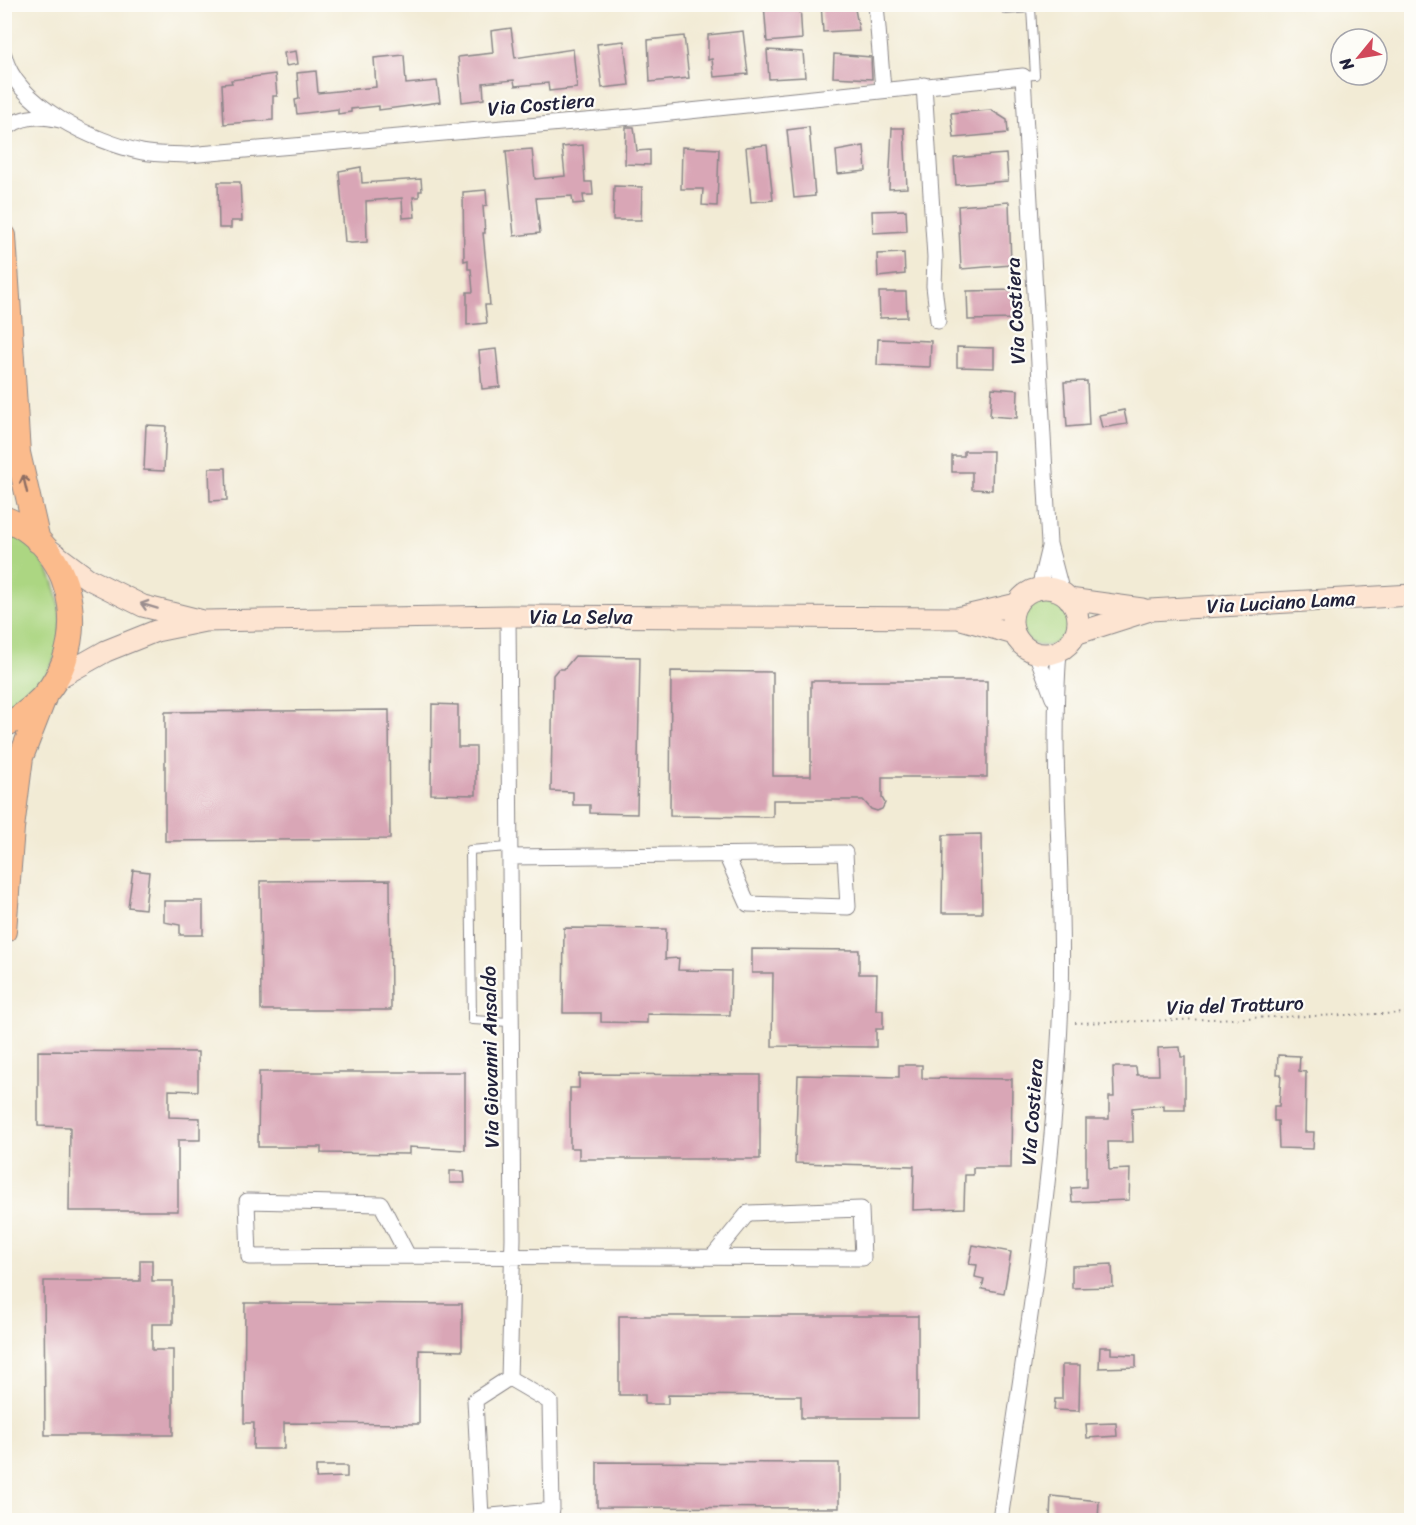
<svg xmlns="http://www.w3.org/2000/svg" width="1416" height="1525" viewBox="0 0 1416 1525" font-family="Sriracha,sans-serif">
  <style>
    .green { fill: #acd682; stroke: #677c5e; stroke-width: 1.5 }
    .building { fill: #d9a6b6 }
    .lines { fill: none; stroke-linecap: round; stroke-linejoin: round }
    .lane-casing { stroke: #8a8688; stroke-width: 10 }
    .street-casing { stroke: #8a8688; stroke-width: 17 }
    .secondary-casing { stroke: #8a8688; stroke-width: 23 }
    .primary-casing { stroke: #8a8688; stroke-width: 26 }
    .path { stroke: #8a8688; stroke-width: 2; stroke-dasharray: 1.5 4.5; stroke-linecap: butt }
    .lane { stroke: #fff; stroke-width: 8 }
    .street { stroke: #fff; stroke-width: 15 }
    .secondary { stroke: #fde4d1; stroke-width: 21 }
    .primary { stroke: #fbbb8c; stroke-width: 24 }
    .oneway { stroke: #8e6e64 }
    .oneway2 { stroke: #9a8d8e }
    .labels { text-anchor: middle; stroke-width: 4.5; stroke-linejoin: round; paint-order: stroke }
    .street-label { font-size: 20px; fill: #22223b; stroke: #fdfcf7 }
  </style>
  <rect width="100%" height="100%" fill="#fdfcf7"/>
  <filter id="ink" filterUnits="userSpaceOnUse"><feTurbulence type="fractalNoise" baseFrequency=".0167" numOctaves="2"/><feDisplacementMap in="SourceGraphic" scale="12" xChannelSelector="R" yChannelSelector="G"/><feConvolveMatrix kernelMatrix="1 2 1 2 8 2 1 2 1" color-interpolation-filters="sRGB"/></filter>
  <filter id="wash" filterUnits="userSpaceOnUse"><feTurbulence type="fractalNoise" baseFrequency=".008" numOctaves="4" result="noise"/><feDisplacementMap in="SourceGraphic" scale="24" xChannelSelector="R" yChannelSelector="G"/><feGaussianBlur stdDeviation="1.35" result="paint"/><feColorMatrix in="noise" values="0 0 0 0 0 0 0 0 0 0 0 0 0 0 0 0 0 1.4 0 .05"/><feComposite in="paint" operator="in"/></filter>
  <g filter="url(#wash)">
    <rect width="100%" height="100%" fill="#f2ebd5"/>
    <!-- green -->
    <path class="green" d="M5,530C59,552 74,625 48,673C39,691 22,703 5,714Z
      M1020 622a24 24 0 1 1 48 0a24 24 0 1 1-48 0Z"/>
    <g id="blocks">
      <!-- building -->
      <path class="building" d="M764,4H800L802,39L767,42Z
        M821,4H854L859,30L823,32Z
        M511,28L515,58L573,49L577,88L549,91L548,83L515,86L514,80L483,83L484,99L462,102L458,57L493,53L491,31Z
        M743,31L748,74L714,77L712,59L708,60V35Z
        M684,36L689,78L650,82L648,40Z
        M624,41L629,85L602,88L597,44Z
        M767,50L803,52L805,77L769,79Z
        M296,51L298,64L286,66L284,53Z
        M834,54L871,57L872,79L833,77Z
        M404,55L406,84L437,81L440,102L379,110V106L351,109V112L338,114V109L297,114L295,100L299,99L297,73L316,71L318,93L376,87L374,58Z
        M275,74L277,96H273V120L224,124L222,84L232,83L231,80Z
        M991,110L1007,120L1008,133L954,138L951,113Z
        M626,127H634L637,151L650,150V165L625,164Z
        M809,127L815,196L794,198L787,130Z
        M892,128H904L907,188L889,189Z
        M583,145L585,182H592L593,195H583L584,203L573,204L572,196L536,198L540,233L514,236L506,151L532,149L535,179L565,176L562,147Z
        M767,145L773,200L751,202L746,147Z
        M864,146L866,171L838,174L836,151Z
        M682,147L719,149L717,206L702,205L703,189H681Z
        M1006,154L1008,181L956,185L954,158Z
        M361,167L362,183L421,179L422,191H419V197H413L415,217L403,218L402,198L366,201L367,242L351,243L345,242L339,171Z
        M218,182H240L242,221H231V228H219Z
        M614,186L642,187L641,220H613Z
        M486,190L487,205L483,206L485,233H483L490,305H485L487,323L467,325V292H473L471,269H468V260L464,261L463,192Z
        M1009,202L1011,265L961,269L958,206Z
        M906,210L907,231L873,233L872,211Z
        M904,253L905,274L878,277L877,254Z
        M1015,290V319L968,320L967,291Z
        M879,292H906L907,317L880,318Z
        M878,339L931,341L930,367L877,365Z
        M957,347L994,348V368L957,367Z
        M496,349L500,387L482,389L479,351Z
        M1087,381L1089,425L1067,427L1064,382Z
        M992,388L1018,390L1017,418L990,416Z
        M1124,410L1127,424L1102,428L1099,415Z
        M146,425L166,426L164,471L144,470Z
        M964,451H993L992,490L972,489V472H952V456H964Z
        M209,468H226L227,500L210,501Z
        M575,656L640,657L637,814L590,813V805H573V792L551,791L553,675L558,669H564Z
        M671,671L773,672V776H811V681H987V777H882V798L885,803L882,809L877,811L871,809L863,800H773V817L670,816Z
        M432,704L458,705V747H476V795L431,794Z
        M389,710L390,839L165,841V712Z
        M981,834L982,913H942L943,835Z
        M133,870L149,872L145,909L128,907Z
        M390,880L391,1010H261L260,881Z
        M164,901H203V935H180V925L164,922Z
        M564,928L666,929L665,959L679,958L678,970L731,971L730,1015L647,1014V1023L601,1022V1013H563Z
        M752,949L859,950V974H877L876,1010H883V1029H876V1047L772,1046L773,973H752Z
        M1180,1047L1181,1057H1185V1110H1164V1105L1132,1108L1133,1142H1108L1109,1170L1130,1169L1129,1200L1072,1202L1071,1188L1086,1187V1119H1109V1097H1114L1113,1067H1136L1137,1075H1159L1158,1048Z
        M38,1051L198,1052V1091L169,1090V1117L200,1118V1140H178V1211H69L70,1127L38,1126Z
        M1278,1055L1300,1056L1299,1071L1306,1072L1305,1132H1314L1313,1149L1279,1148L1278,1121H1274V1106H1279L1281,1074H1277Z
        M899,1065H922V1078L1012,1079L1011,1168H973V1175H965L964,1208L913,1210L914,1166L795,1163L798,1075L899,1077Z
        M259,1072H465V1150L409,1147V1154L321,1153V1147H258Z
        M579,1074L760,1075V1159H579V1148H570V1088H579Z
        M450,1171H464L465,1183H450Z
        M973,1245L1011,1252L1004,1293L982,1289L984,1279L975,1277L977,1265L969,1264Z
        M140,1260H152V1281H173V1324H152V1350H173V1435H45L44,1281H140Z
        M1112,1264L1113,1287L1072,1288V1266Z
        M245,1303L462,1304V1351L419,1350V1424L284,1423V1449H253L254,1423H244Z
        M619,1316H918V1418H801V1396L668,1395V1404H645V1395H619Z
        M1100,1347H1111V1354L1136,1355V1367L1099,1368Z
        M1062,1365H1080L1079,1411L1054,1410L1055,1399H1062Z
        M1116,1423L1117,1436L1087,1438L1086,1424Z
        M597,1462L839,1463V1508L597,1507Z
        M316,1466H347V1477L316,1478Z
        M1051,1496L1099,1501L1098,1521H1053L1050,1518Z"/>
    </g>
  </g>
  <g filter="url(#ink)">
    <use href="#blocks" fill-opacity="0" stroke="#8a8688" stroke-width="1.5"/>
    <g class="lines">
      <!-- lane casing -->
      <g class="lane-casing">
        <path id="lane" d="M1006,10L1031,8L1035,75L1023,76
          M508,847L470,850L472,1020L510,1022"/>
      </g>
      <!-- street casing -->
      <g class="street-casing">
        <path id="street" d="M876,4L883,89
          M4,55C16,106 95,142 142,152C157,155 173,154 188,155L632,117L1023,76L1049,544L1062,593
          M924,85L935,257L934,286L938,321
          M4,131C20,115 40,115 60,120
          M1039,589L1049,547
          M508,616L513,1238L509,1378L475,1400L481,1517L552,1510L550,1402L509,1378
          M1036,653L1053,698
          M510,857L845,853L848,907L748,904L726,855
          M408,1256L249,1257L247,1201L381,1204L408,1256L863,1258L861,1209L748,1213L713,1256
          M1000,1520C1025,1347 1055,1175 1061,999C1065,883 1050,767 1059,651"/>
      </g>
      <!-- secondary casing -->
      <g class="secondary-casing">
        <path id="secondary" d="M47,548L87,578L143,606L199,620
          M1012 621a33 33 0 1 1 66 0a33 33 0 1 1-66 0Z
          M1069,599L1142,609
          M961,619L1014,634
          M1075,634L1150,610L1412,595
          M58,678L106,651L156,631L205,621L508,616L957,618L1017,604"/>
      </g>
      <!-- primary casing -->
      <g class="primary-casing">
        <path id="primary" d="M4,236L18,453L38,541
          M4,518C81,548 94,657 31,708C23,715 15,721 4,725
          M4,931L12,828L21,757L44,698"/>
      </g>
      <!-- path -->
      <path class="path" d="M1075,1023L1412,1013"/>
      <!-- lane -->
      <use href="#lane" class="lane"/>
      <!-- street -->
      <use href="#street" class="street"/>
      <!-- secondary -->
      <use href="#secondary" class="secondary"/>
      <!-- primary -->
      <use href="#primary" class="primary"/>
    </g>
    <!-- one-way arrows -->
    <defs><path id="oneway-shaft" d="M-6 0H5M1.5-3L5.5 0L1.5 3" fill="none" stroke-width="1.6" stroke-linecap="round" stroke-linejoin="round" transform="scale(1.5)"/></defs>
    <use class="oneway" href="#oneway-shaft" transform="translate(25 484) rotate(-103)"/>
    <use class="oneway2" href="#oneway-shaft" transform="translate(149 606) rotate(-163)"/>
  </g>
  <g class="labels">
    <!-- street labels -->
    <g class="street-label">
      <text transform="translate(541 104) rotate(-5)" y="7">Via Costiera</text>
      <text transform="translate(1015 311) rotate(-93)" y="7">Via Costiera</text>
      <text transform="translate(1281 602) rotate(-3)" y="7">Via Luciano Lama</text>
      <text x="581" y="624">Via La Selva</text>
      <text transform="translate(1235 1005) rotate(-2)" y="7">Via del Tratturo</text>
      <text transform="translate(490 1057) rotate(-91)" y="7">Via Giovanni Ansaldo</text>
      <text transform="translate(1032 1112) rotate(-86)" y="7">Via Costiera</text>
    </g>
  </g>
  <!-- margin -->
  <rect width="1416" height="1525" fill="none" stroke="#fdfcf7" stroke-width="24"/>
  <!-- north arrow -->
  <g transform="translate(1359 57) rotate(240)"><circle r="28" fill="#fdfcf7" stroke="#a5a5ac" stroke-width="1.5"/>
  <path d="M0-4.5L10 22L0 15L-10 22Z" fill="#d1495b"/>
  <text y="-9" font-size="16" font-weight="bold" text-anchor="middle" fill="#22223b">N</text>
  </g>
</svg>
